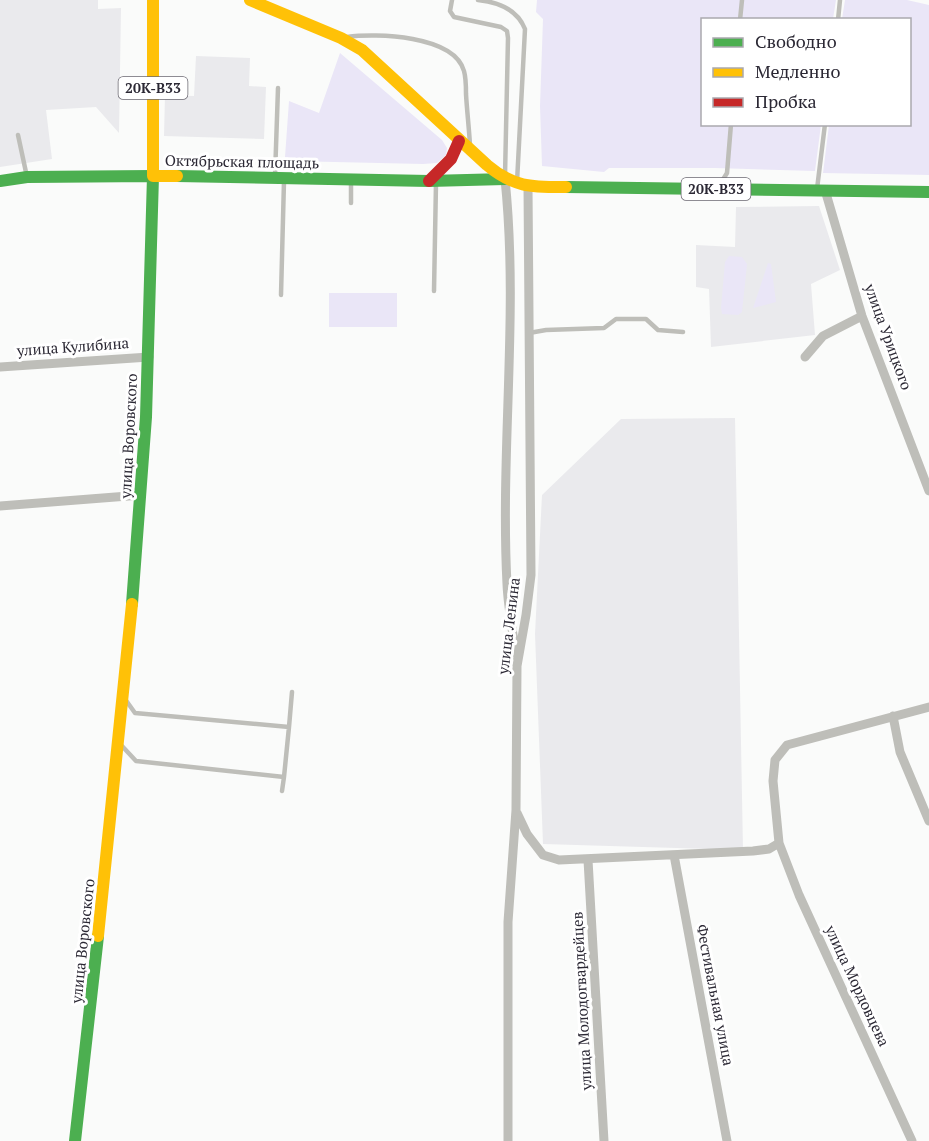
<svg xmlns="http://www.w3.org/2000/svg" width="929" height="1141" viewBox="0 0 929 1141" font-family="'PT Serif',serif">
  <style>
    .built { fill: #eaeaed }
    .green { fill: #eae6f7 }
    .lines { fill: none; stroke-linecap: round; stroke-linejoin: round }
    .lane { stroke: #bebeb9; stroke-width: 4.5 }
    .street { stroke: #bebeb9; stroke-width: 9 }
    .fast { stroke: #4caf50; stroke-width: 12 }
    .slow { stroke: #ffc107; stroke-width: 12 }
    .jam { stroke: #c62828; stroke-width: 12 }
    .labels { text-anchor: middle; stroke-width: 6; stroke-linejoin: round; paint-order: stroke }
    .shield { fill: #fff; stroke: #6b6871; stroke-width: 1.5 }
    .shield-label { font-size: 14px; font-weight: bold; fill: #2b2834 }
    .street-label { font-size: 15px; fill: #2b2834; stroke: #fff }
  </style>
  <rect width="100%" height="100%" fill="#fafbfa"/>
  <!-- built -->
  <path class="built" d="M0,0H98V9L121,8L119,133L96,107L46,110L52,159L0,167Z
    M196,56L250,58L249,86L266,87L264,139L164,136L165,95L194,96Z
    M819,206L840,270L811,284L815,335L711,347L709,289L696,287V245L735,247L736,207Z
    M735,418L743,850L543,844L535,634L542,495L621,419Z"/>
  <!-- green -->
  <path class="green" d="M537,0H836L833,19L702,20V124L821,125L815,171L715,168H609L604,172L542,166L540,106L543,19L536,12Z
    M845,0H907L929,5V175L823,173L829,125L910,124V20L842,19Z
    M340,53L442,140L447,148L446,155L437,163L423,164L290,161L285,157L289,101L319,113Z
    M729,256L742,257L747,264L742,312L738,315L722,314L721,308L725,262Z
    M768,263L771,264L776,302L753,308Z
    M329,293H397V327H329Z"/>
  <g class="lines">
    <!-- lane -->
    <path class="lane" d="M452,0L450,11L454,17L501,27L507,31L508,38L505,176
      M478,0C498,2 517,9 525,29L517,182
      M740,20L742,0
      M838,20L840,0
      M347,37C376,33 454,35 464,71C466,78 466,87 466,94C467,111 469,128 470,145
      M18,135L27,177
      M275,176L278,88
      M719,186L727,173L731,124
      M817,189L825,124
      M351,203V182
      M434,291L436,183
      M281,295L284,181
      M529,333L546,330L604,328L616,319H646L658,330L683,332
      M289,727L292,692
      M122,746L136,761L284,777L289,727L135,713L125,699
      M282,791L284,777"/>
    <!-- street -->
    <path class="street" d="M505,179C519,314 500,449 507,584C508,608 513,632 516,656
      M825,190L862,316L929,491
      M805,357L823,336L862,316
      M0,367L149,357
      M0,506L141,495
      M893,716L900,752L929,821
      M517,813L527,834L543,855L559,860L753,851L769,849L779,843
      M674,855L727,1141
      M588,860L604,1141
      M508,1141V922L516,810L517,666L526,615L531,575L528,187
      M912,1141L799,895L779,843L773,781L775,760L787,745L929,707"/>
    <!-- fast -->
    <path class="fast" d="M177,176L429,181L505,179
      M0,181L27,177L153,176L146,417L132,604
      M566,187L929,192
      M75,1141L98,936"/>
    <!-- slow -->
    <path class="slow" d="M153,0V176H177
      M250,0L341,38L362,50L487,165C514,188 533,187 566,187
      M98,936L132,604"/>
    <!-- jam -->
    <path class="jam" d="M429,181L451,159L459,141"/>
  </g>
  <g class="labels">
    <!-- shield labels -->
    <g class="shield">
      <rect x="118.5" y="77" width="69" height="22" rx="4.5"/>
      <rect x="681.5" y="178" width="69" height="22" rx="4.5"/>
    </g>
    <g class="shield-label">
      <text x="153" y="93">20К-В33</text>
      <text x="716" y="194">20К-В33</text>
    </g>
    <!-- street labels -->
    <g class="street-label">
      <text transform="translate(242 162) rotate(1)" y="5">Октябрьская площадь</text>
      <text transform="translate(888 337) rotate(70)" y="5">улица Урицкого</text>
      <text transform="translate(73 347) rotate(-4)" y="5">улица Кулибина</text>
      <text transform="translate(129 436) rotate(-87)" y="5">улица Воровского</text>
      <text transform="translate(509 626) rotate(-83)" y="5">улица Ленина</text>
      <text transform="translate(83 941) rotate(-84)" y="5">улица Воровского</text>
      <text transform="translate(857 986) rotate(65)" y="5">улица Мордовцева</text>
      <text transform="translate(715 995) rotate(79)" y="5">Фестивальная улица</text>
      <text transform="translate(582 1001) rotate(-93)" y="5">улица Молодогвардейцев</text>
    </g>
  </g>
  <!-- legend -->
  <rect x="701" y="18" width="210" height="108" fill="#ffffff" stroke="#aaa9ae" stroke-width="1.5"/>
  <rect x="713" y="38" width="30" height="9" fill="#4caf50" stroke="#aaa9ae" stroke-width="1.5"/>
  <text x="755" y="48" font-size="18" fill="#2b2834">Свободно</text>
  <rect x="713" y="68" width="30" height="9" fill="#ffc107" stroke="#aaa9ae" stroke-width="1.5"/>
  <text x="755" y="78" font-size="18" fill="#2b2834">Медленно</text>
  <rect x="713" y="98" width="30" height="9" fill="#c62828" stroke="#aaa9ae" stroke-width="1.5"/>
  <text x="755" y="108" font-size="18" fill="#2b2834">Пробка</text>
</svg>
